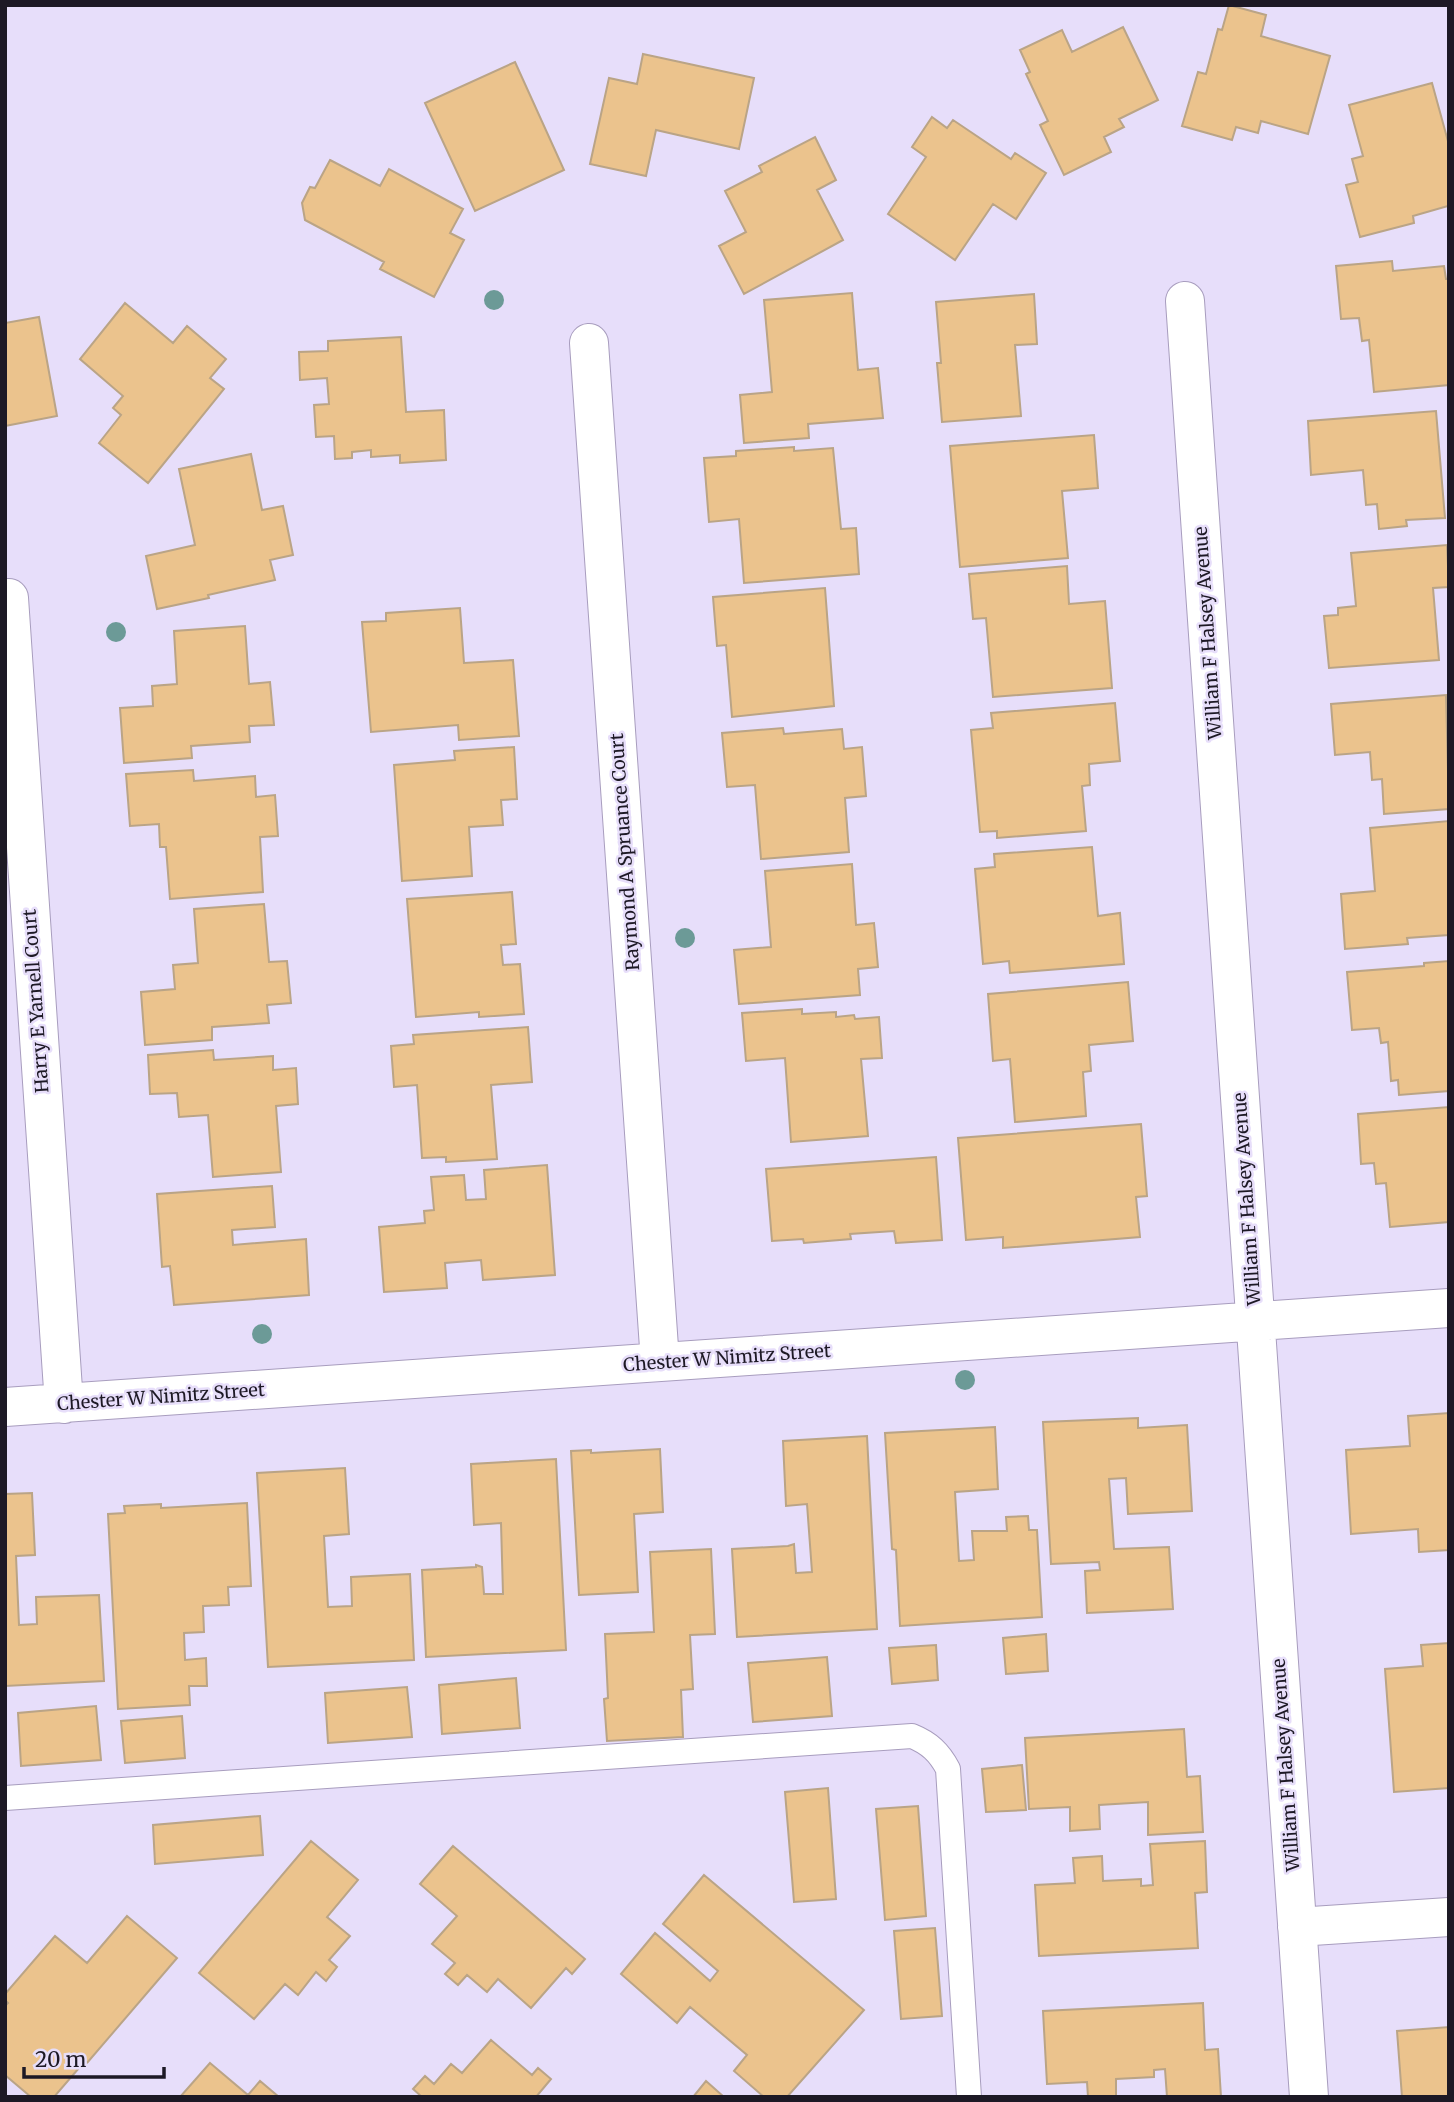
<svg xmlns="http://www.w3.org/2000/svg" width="1454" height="2102" viewBox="0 0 1454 2102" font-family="Merriweather,serif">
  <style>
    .building { fill: #ebc38d; stroke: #baa486; stroke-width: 2 }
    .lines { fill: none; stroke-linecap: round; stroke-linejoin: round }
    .lane-casing { stroke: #a89dbe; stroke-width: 26 }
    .street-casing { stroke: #a89dbe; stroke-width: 40 }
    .lane { stroke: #fff; stroke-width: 24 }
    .street { stroke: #fff; stroke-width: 38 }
    .tree { fill: #6c9a97 }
    .labels { text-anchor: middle; stroke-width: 5; stroke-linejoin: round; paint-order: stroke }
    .street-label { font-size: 18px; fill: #1d1925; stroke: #e7defa }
  </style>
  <rect width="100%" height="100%" fill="#e7defa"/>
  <!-- building -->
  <path class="building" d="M1229,5L1266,15L1261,36L1330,56L1308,134L1261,121L1258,133L1236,127L1232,140L1182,126L1198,72L1206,74L1218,29L1222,30Z
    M1123,27L1158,100L1119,119L1124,127L1104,137L1111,152L1064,175L1040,125L1048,121L1026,74L1030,72L1020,50L1062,30L1072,52Z
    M643,54L754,78L739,149L656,130L646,176L590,164L609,78L637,84Z
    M515,62L564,170L475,211L425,103Z
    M1432,83L1449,145L1448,206L1413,216L1414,223L1360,237L1346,185L1358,182L1352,159L1363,156L1349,105Z
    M932,117L947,128L953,120L1011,159L1015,153L1046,173L1016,219L993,204L955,260L888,214L926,157L912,147Z
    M815,137L836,180L817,190L843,240L744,294L719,246L746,232L725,191L762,172L759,166Z
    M330,160L380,186L389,169L463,209L450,233L464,240L434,297L380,269L384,262L305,220L302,203L310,187L315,188Z
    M1392,261L1393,271L1444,266L1446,279H1449V385L1374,392L1369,340L1362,341L1359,318L1341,319L1336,266Z
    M852,293L858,370L878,368L883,418L808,424L809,438L744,443L740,395L772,392L764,300Z
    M1034,294L1037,344L1015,345L1021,416L942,422L937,363H941L936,302Z
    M125,303L173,343L187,326L226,359L210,378L224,389L148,483L99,443L121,415L113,408L123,396L80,359Z
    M39,317L57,416L5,426V323Z
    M401,337L406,412L444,410L446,460L400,463V455L371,457V450L352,452V458L335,459L334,436L316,437L314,405L329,404L327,378L300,380L299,352L328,351V341Z
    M1436,411L1445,518L1406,520L1407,526L1379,529L1377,504L1366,505L1363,470L1311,475L1308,421Z
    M1094,435L1098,488L1062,491L1068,558L960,567L950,446Z
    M794,447V451L833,448L841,529L856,528L859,574L744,583L739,519L709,522L704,458L736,456V451Z
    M251,454L262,510L283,506L293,555L270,560L275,580L208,595L209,598L157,609L146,556L195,545L179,469Z
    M1447,545L1449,587L1433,588L1439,660L1329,668L1324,616L1338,615V608L1356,606L1351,553Z
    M1067,566L1069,604L1105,601L1112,688L993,697L986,618L973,619L969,574Z
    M825,588L834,706L732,717L726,645L717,646L713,597Z
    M460,608L464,663L513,660L519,736L459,740L458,725L371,732L362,622L386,621V613Z
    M245,626L249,684L270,682L274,725L249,726L250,742L191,746L192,758L124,763L120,708L153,706L152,686L177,684L174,631Z
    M1446,695L1449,809L1384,814L1382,779L1372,780L1370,752L1335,755L1331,704Z
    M1115,703L1120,761L1089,764L1090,785L1082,786L1086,831L997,838V831L980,832L971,730L993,728L991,713Z
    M783,728L784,734L842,729L844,749L862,747L866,796L845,798L849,852L761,859L755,785L727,787L722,733Z
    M514,747L517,799L501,800L503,825L469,827L472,876L402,881L394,765L455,760L454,751Z
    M193,770L194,781L255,776L256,797L275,795L278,836L260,837L263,892L170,899L166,847H160L159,824L130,826L126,774Z
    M1449,821V935L1407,938L1408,944L1345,949L1341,894L1375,891L1370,828Z
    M1092,847L1098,916L1120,913L1124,964L1010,973L1009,961L983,964L975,869L995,867L994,854Z
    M852,864L856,925L874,923L878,967L858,969L860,995L739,1004L734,950L771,947L765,871Z
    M512,892L516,944L501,945L503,965L520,964L524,1014L479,1017V1012L416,1017L407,899Z
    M264,904L269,962L287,961L291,1003L267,1005L269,1023L212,1027V1040L145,1045L141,992L175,989L173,965L198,963L194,909Z
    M1449,961V1091L1399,1095L1398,1080L1391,1081L1388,1042L1381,1043L1379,1028L1352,1030L1347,972L1424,966V963Z
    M1128,982L1133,1041L1089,1045L1091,1071L1083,1072L1086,1116L1015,1122L1010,1059L993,1061L988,994Z
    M802,1009V1014L836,1012V1017L854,1015L855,1019L879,1017L882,1058L861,1059L868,1136L791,1142L785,1058L746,1061L742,1013Z
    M528,1027L532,1082L491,1085L497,1159L446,1162V1157L422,1158L417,1085L394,1087L391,1046L414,1044L413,1035Z
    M213,1050L214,1060L273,1056V1070L296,1068L298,1104L276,1106L281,1172L213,1177L208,1115L179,1117L177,1093L150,1094L148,1055Z
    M1449,1107V1222L1390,1227L1386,1183L1376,1184L1374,1163L1361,1164L1358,1114Z
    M1141,1124L1147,1196L1136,1197L1140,1237L1003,1248V1237L966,1240L958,1138Z
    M936,1157L942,1240L896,1243L894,1231L850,1234L851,1239L804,1243L803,1239L772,1241L766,1169Z
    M547,1165L555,1275L483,1280L481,1260L445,1263L447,1288L384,1292L379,1227L425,1223L424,1211L434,1210L431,1177L464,1175L466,1200L486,1199L484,1170Z
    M272,1186L275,1227L232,1230L233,1245L306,1239L309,1295L174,1305L170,1266L162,1267L157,1194Z
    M1449,1413V1550L1419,1552L1418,1529L1351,1534L1346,1450L1410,1446L1408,1416Z
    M1138,1418V1428L1187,1425L1192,1511L1128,1514L1126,1478L1109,1479L1114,1549L1169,1547L1173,1609L1087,1613L1085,1571L1100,1570L1099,1562L1051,1564L1043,1422Z
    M995,1427L998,1489L955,1492L959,1561L974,1560L972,1531H1007L1006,1517L1028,1516L1029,1530H1037L1042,1617L900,1626L896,1550L892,1549L885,1433Z
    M867,1436L877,1629L737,1637L732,1549L788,1546L794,1544L796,1573L812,1572L807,1504L786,1506L783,1441Z
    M660,1449L663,1512L634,1514L638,1592L579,1595L571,1451L591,1450V1453Z
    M556,1459L566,1650L426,1657L422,1570L476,1567V1565L482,1567L484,1594H503L501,1523L474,1525L471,1464Z
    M345,1468L349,1534L324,1536L328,1607L352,1606L351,1577L410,1574L414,1660L268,1667L257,1473Z
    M32,1493L35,1555L16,1556L19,1625L37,1624L36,1597L99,1595L104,1681L5,1686V1494Z
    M247,1503L251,1586L228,1587L229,1605L203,1606L204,1632L184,1633L185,1660L206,1658L207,1686H189L190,1705L118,1709L108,1514L125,1513L124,1506L161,1504V1508Z
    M711,1549L715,1634L690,1635L693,1689L681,1690L683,1737L607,1741L604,1699L608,1698L605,1634L654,1632L650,1552Z
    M1046,1634L1048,1671L1006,1674L1003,1638Z
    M1449,1643V1788L1394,1792L1385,1669L1423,1666L1421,1645Z
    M936,1645L938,1680L892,1684L889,1648Z
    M827,1657L832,1716L753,1722L748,1663Z
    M516,1678L520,1728L442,1734L439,1685Z
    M407,1687L412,1737L328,1743L325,1693Z
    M96,1706L101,1760L21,1766L18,1713Z
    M182,1716L185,1758L125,1763L121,1721Z
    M1184,1729L1187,1777L1200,1776L1203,1832L1148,1835V1802L1099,1805L1100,1829L1070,1831V1807L1029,1809L1025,1738Z
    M1022,1765L1026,1810L986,1812L982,1769Z
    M828,1788L836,1899L794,1902L785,1792Z
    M918,1806L926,1916L885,1920L876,1809Z
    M260,1816L263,1855L155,1864L153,1825Z
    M311,1841L358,1880L327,1917L350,1936L329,1960L337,1967L326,1981L316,1972L298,1995L285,1984L254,2019L199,1973Z
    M1205,1841L1207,1892L1195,1893L1198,1948L1039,1956L1035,1885L1075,1883L1073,1858L1102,1856L1103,1881L1141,1879V1886L1153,1885L1150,1844Z
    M453,1846L585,1959L572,1974L566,1968L531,2008L498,1979L487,1992L467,1975L458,1985L445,1974L455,1963L432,1944L457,1916L420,1884Z
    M704,1875L864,2010L787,2097H764L734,2071L747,2055L690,2007L677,2023L621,1974L655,1933L710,1981L718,1971L663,1924Z
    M127,1916L177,1958L87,2063L85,2061L54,2097H31L5,2075V2006L8,2003L5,2000V1994L55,1936L87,1963Z
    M935,1928L942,2016L901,2019L894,1931Z
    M1203,2003L1205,2050L1218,2049L1221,2097H1167L1165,2069L1154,2070V2077L1116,2079V2097H1088L1087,2082L1047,2084L1043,2011Z
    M1449,2027V2097H1402L1397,2031Z
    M491,2040L532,2075L538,2068L551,2079L536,2097H422L413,2089L425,2076L434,2084L451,2064L462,2073Z
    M210,2063L248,2095L260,2081L279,2097H180Z
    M706,2081L724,2097H693Z"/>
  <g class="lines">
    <!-- lane casing -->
    <g class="lane-casing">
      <path id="lane" d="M5,1798L912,1736C929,1743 939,1752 948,1769L969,2097"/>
    </g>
    <!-- street casing -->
    <g class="street-casing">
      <path id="street" d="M1185,301L1309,2097
        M589,343L660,1362
        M9,598L64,1404
        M5,1407L1449,1308
        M1297,1927L1449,1917"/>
    </g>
    <!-- lane -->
    <use href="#lane" class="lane"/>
    <!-- street -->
    <use href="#street" class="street"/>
  </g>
  <!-- trees -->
  <g class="tree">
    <circle cx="494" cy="300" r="10"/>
    <circle cx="116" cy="632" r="10"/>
    <circle cx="685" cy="938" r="10"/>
    <circle cx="262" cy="1334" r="10"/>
    <circle cx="965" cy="1380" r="10"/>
  </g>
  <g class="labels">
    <!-- street labels -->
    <g class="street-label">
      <text transform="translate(1208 633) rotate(-94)" y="6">William F Halsey Avenue</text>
      <text transform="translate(625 852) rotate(-94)" y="6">Raymond A Spruance Court</text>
      <text transform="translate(36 1001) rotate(-94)" y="6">Harry E Yarnell Court</text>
      <text transform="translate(1247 1199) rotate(-94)" y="6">William F Halsey Avenue</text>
      <text transform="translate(727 1358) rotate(-4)" y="6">Chester W Nimitz Street</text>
      <text transform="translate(161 1397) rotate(-4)" y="6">Chester W Nimitz Street</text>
      <text transform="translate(1286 1765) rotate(-94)" y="6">William F Halsey Avenue</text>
    </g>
  </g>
  <!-- border -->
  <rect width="1454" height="2102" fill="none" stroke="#1d1925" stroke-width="14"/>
  <!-- scale -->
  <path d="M24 2067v10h140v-10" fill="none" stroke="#1d1925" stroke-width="3.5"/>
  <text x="35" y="2067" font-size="21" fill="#1d1925" stroke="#e7defa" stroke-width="5" paint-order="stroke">20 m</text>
</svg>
